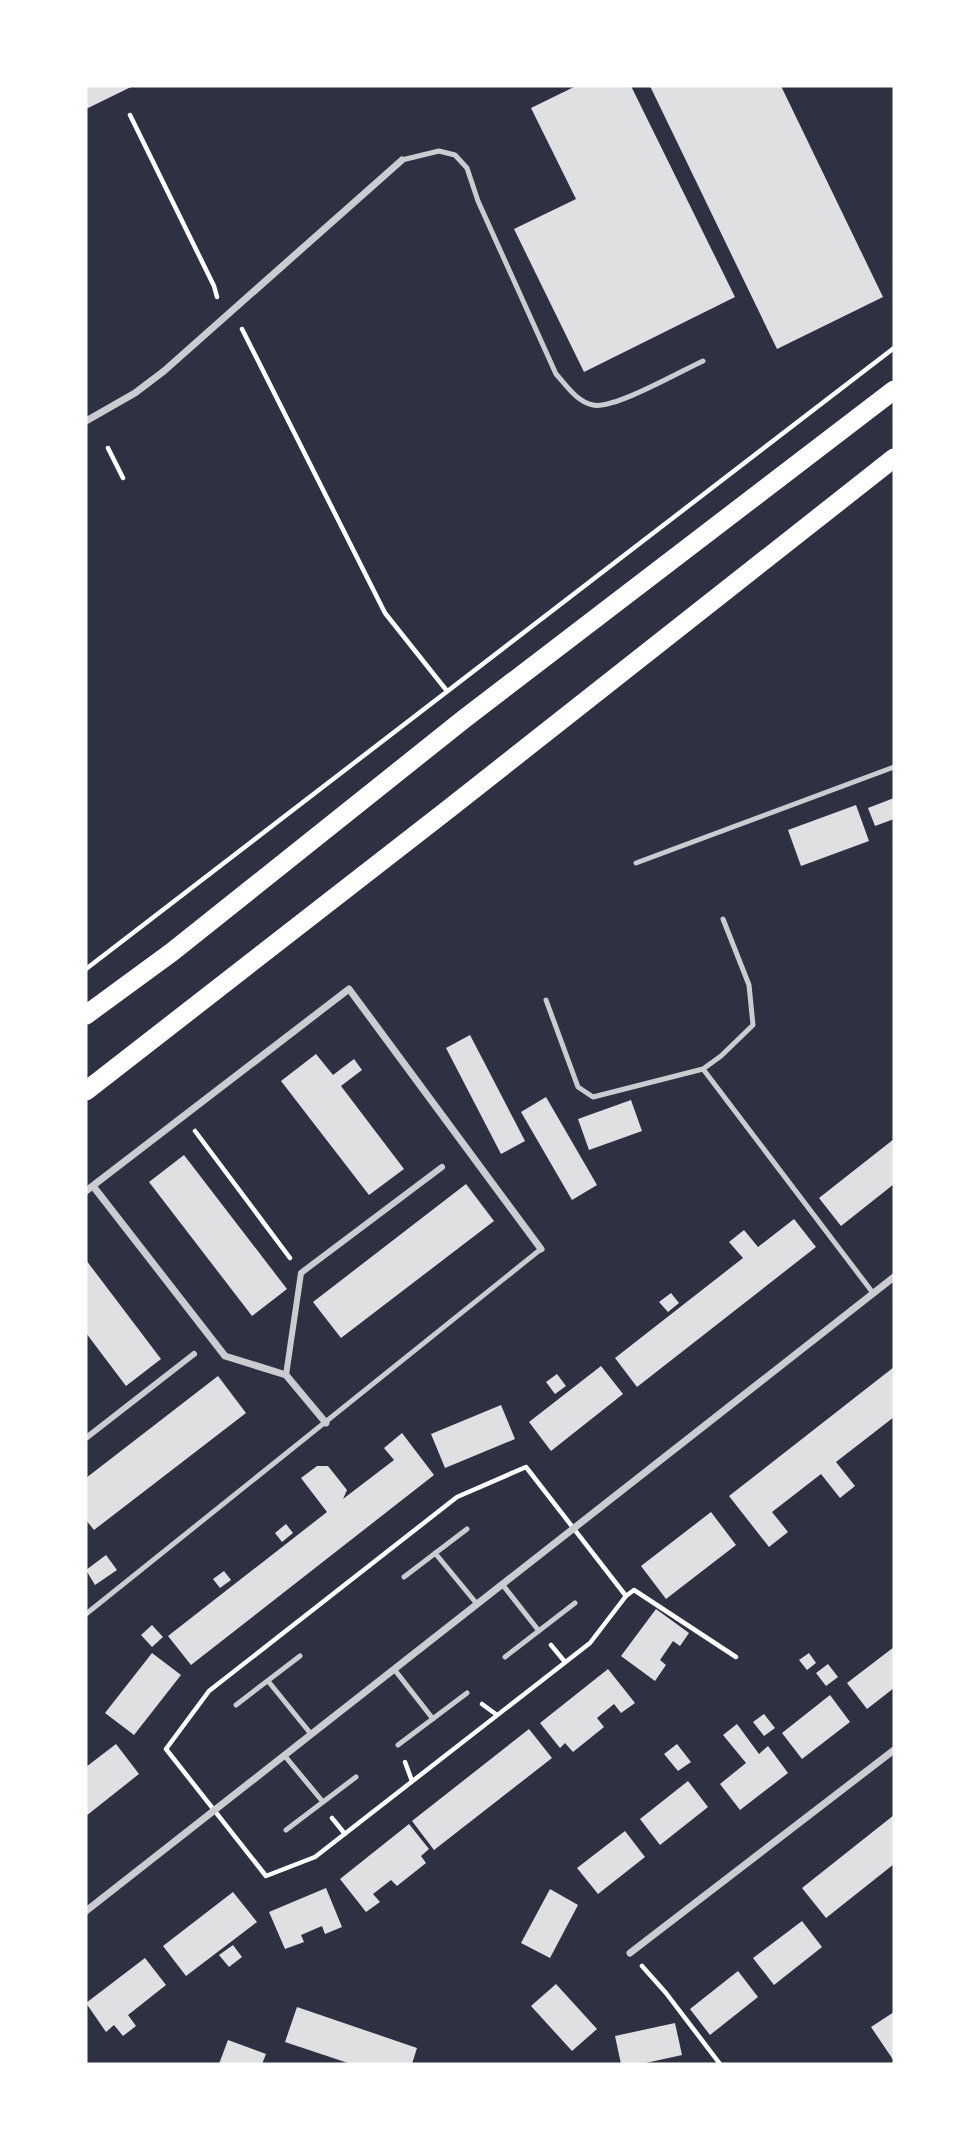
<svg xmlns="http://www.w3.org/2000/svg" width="980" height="2150" viewBox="0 0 980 2150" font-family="'Exo 2',sans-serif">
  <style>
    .building { fill: #e0e0e3 }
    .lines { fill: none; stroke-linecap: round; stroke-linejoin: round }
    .path { stroke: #fff; stroke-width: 4.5 }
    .service { stroke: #caccd0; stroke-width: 5 }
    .pedestrian { stroke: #caccd0; stroke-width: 6 }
    .minor { stroke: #caccd0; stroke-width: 7 }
    .trunk { stroke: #fff; stroke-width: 19 }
  </style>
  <rect width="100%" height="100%" fill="#2d3142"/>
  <!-- building -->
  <path class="building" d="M86,86H133L86,109Z
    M576,86H631L735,297L584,372L514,229L576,199L531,108Z
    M650,86H781L883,297L777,349Z
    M894,798V819L875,826L868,808Z
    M856,805L869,841L801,866L788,830Z
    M470,1035L525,1141L501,1154L446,1048Z
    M316,1054L333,1075L354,1059L362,1070L341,1086L404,1169L369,1195L281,1081Z
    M546,1097L597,1185L572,1200L521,1112Z
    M631,1100L642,1131L589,1150L578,1119Z
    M894,1139V1184L841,1226L819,1198Z
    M184,1155L287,1289L252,1316L149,1182Z
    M466,1184L494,1221L341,1338L313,1302Z
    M794,1219L816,1247L637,1387L615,1358L743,1258L729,1242L744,1230L758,1247Z
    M86,1260L161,1359L126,1386L86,1333Z
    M671,1293L679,1303L668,1312L659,1302Z
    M601,1366L623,1394L551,1451L529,1422Z
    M894,1367V1417L836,1462L855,1486L840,1498L821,1474L772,1512L788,1532L769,1547L729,1496Z
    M557,1374L566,1386L555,1394L546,1382Z
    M218,1376L246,1413L94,1530L86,1520V1478Z
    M501,1405L515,1439L445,1468L431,1434Z
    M402,1433L434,1475L191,1665L168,1636L327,1512L301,1478L317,1466H328L347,1490L343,1499L394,1460L384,1448Z
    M711,1512L736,1545L666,1599L641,1566Z
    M286,1524L293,1533L282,1542L275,1533Z
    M106,1555L117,1570L95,1585L86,1570Z
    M224,1571L231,1580L220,1588L213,1579Z
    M656,1609L689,1633L680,1646L673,1641L660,1660L666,1665L655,1681L621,1656Z
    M152,1625L163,1637L152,1647L141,1635Z
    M894,1647V1688L867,1709L847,1683Z
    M152,1653L181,1675L134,1735L105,1713Z
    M809,1653L816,1663L807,1670L799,1660Z
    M828,1664L838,1677L826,1686L816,1673Z
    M608,1669L635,1703L621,1713L614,1704L597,1718L604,1727L573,1752L565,1743L560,1748L540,1723Z
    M830,1695L850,1722L802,1759L782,1733Z
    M764,1714L775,1728L764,1736L753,1722Z
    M737,1724L759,1754L768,1746L788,1773L740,1810L720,1784L746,1763L723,1735Z
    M529,1729L552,1758L434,1850L412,1821Z
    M116,1744L139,1774L86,1816V1767Z
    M677,1744L691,1762L678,1771L664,1754Z
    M688,1781L708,1807L660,1845L640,1819Z
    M894,1815V1864L826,1918L802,1888Z
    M409,1824L429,1849L421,1856L426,1863L397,1886L391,1880L373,1894L380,1902L366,1912L340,1879Z
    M625,1831L645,1857L598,1894L577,1868Z
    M326,1888L342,1927L325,1934L322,1926L301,1935L304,1942L285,1949L269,1912Z
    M550,1889L578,1905L550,1958L521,1943Z
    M233,1892L257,1922L186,1976L163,1946Z
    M802,1921L822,1947L774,1985L753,1958Z
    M233,1945L242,1957L229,1967L219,1955Z
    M145,1958L166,1985L128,2015L136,2026L123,2036L114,2025L106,2032L86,2003Z
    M738,1971L758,1997L710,2035L690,2009Z
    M556,1984L597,2029L572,2051L531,2006Z
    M297,2007L417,2048L412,2064H351L285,2042Z
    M894,2012V2061L871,2027Z
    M675,2023L682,2055L641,2064H621L615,2036Z
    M228,2040L266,2054L262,2064H219Z"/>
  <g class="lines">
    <!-- path -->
    <path class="path" d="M130,115L214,286L217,297
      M242,329L385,613L447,691
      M108,448L123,478
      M86,969L894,348
      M195,1131L290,1258
      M526,1467L626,1596L590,1643L315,1857L266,1876L166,1749L209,1691L457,1497Z
      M626,1596L634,1590L736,1657
      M551,1645L565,1662
      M482,1704L497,1715
      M405,1762L412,1781
      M332,1818L345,1834
      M642,1966L666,1993L720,2064"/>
    <!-- service -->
    <path class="service" d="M402,160L439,151L455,155L467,168L478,201L556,374C566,385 577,402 593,405C613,410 681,371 703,361
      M636,863L894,767
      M546,1000L578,1087L593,1097L703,1069L721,1056L753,1025L749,985L723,919
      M703,1069L873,1293
      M435,1553L477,1604
      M404,1577L467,1529
      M502,1584L539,1631
      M86,1614L541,1249
      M505,1657L575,1603
      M394,1669L433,1719
      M268,1681L311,1734
      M236,1705L300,1656
      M398,1745L467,1693
      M284,1755L323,1802
      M286,1830L356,1777"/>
    <!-- pedestrian -->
    <path class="pedestrian" d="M286,1375L301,1273L442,1167
      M86,1438L194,1354"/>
    <!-- minor -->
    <path class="minor" d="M86,421L135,393L164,371L402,160
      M93,1186L225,1356L286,1375L326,1423
      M86,1191L349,989L541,1249
      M86,1911L894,1277
      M630,1953L894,1750"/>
    <!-- trunk -->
    <path class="trunk" d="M86,1015L172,952L464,719L894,390
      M86,1091L446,811L894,458"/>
  </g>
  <!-- border -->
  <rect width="980" height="2150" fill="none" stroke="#ffffff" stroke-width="175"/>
</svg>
